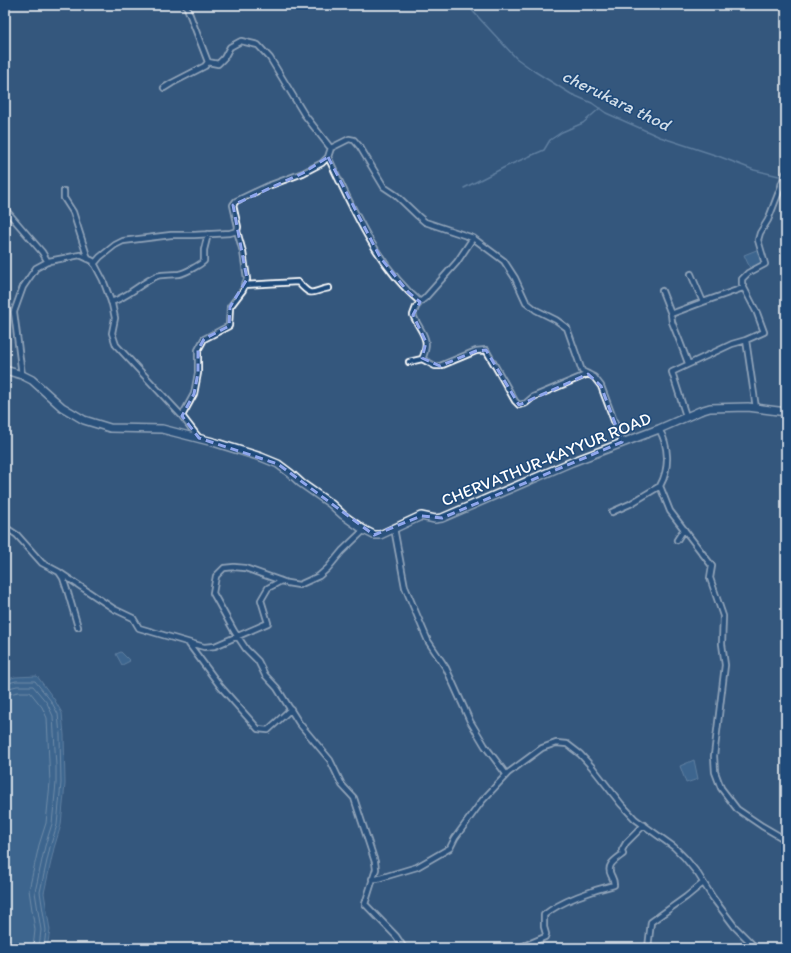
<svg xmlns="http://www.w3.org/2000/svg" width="791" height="953" viewBox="0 0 791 953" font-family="Itim,sans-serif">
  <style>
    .water { fill: #4777a3; stroke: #91adc8 }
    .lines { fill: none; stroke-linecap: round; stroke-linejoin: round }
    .shore { stroke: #b5c9da; stroke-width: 1 }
    .stream { stroke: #91adc8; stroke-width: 1.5 }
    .minor-casing { stroke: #fff; stroke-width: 8 }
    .tertiary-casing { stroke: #fff; stroke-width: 9 }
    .secondary-casing { stroke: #fff; stroke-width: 10 }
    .minor { stroke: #1f4a7a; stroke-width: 4.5 }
    .tertiary { stroke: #1f4a7a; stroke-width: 6 }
    .secondary { stroke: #1f4a7a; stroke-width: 7 }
    .marked { fill: none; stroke: #8ea6ec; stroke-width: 3; stroke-dasharray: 8 5; stroke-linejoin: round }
    .labels { text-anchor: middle; stroke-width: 3; stroke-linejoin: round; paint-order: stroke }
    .street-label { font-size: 17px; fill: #fff; stroke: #1f4a7a }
    .water-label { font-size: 18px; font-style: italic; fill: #d1dde8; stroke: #1f4a7a }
  </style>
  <rect width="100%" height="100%" fill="#34577d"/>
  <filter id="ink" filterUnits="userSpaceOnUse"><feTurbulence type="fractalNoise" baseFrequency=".025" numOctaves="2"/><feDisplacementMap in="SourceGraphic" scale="8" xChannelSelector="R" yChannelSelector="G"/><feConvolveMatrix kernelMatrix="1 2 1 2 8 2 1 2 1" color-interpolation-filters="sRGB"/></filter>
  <g filter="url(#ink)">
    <!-- water -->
    <path class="water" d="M759,249L763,262L750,268L744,255Z
      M121,652L130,661L122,665L116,654Z
      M37,676L54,699L62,713L64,735L65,784L61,825L54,848L44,893L50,930L47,948H5V680L15,677Z
      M694,760L698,779L686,783L680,766Z"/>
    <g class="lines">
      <!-- shore -->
      <path class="shore" d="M5,684L16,681H35L51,701L58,714L60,735L61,783L57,825L50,847L40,892L46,930L44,948
        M5,689L17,686H33L47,703L53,716L56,766V783L52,824L45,846L35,892L41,930L39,948
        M5,695L18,692H30L42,707L47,718L50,783L46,823L39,845L29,890L35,930L33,948"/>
      <!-- stream -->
      <path class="stream" d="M467,5L516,58L534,71L571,94L592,103L606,113L660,137L718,156L754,170L779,176
        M464,188L507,166L544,150L550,140L562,132L583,123L600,108"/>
      <!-- minor casing -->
      <g class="minor-casing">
        <path id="minor" d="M186,5L208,62L218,64L224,58L230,47L241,41L258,45L270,58L304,114L329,146L331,148L349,139L354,140L360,147L384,187L396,195L418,216L425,222L473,238L504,261L515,278L526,302L536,310L556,320L567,328L582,371L594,377L601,386L622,442
          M164,88L172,83L205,66L208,62
          M328,157C352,207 377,266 420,302L425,298L457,262L473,238
          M64,191V198L73,212L88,259
          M5,209L42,252L48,262
          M94,264L100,257L115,245L123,241L171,235H194L230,233L237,231L238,227L233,205L236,201L268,186L303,173L322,163L328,157L331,148
          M691,274L703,302L743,288
          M244,285L298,282C313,299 311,291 329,288
          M662,291L671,314L703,302
          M111,302C129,297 140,283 157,276C164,274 172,275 179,274C185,273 200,265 204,261V250L208,234
          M420,302L416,307L413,315C420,332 432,338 422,359
          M671,314L672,322L680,342L688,363
          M409,362L422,359L435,366H440L476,351L486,350L515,401L519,405L526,403L533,397L588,374
          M22,375L14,312L23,287L36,268L49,261L80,255L93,261L103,280L112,304L115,318L112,333L116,345L182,416L199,438
          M756,408L746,340L764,332L757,313L742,284V279L748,273L765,264L758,240L760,233L768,220L782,184
          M182,416L194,394L198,373V350L204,339L229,326L230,307L243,290L247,279L243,252L237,231
          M686,416L672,372L732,344L746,340
          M659,429C669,446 670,468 660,486L670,511L712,566L710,578L723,616L722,644L725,665L714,756L715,772L721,788L737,809L762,826L786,840
          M612,512L630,504L660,486
          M5,527L17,535L42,563L59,572L63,578L68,593L78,627
          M394,528L405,587L428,641L446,668L470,721L485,746L506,774
          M364,530L342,551L328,568L319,576L299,585L287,583L245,568L234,567L224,568L216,576L213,593L234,631L246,649L258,661L265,675L277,688L299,723L330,760L342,785L354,798L375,862L376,869L365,904L396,936L404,948
          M677,540L684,529
          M59,572L114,609L133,618L139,628L204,647L215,646L268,623L261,600L268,588L281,581
          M189,644L220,686L258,729L268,730L291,709
          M372,879H377L417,867L450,848L455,838L482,801L508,773L542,748L556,743L567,744L580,754L592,767L621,804L635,819L674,847L685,858L698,874L713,898L735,927L756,948
          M519,948L545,937L546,934L544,927V915C561,901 593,890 614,885C614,880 613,879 611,875C606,865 615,860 623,854L622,850L626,843L644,825
          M648,948L651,922L686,897L703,883"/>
      </g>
      <!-- tertiary casing -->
      <g class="tertiary-casing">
        <path id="tertiary" d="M782,184L786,174"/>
      </g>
      <!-- secondary casing -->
      <g class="secondary-casing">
        <path id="secondary" d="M5,370L22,375L32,380L62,407L84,420L110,428L162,429L213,442L261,457L278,464L290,473L301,483L331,504L343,515L364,530L374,535H380L421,516L435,519L442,518L572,462L659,429L700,411L710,408L748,407L786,412"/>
      </g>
      <!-- minor -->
      <use href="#minor" class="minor"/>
      <!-- tertiary -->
      <use href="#tertiary" class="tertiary"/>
      <!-- secondary -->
      <use href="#secondary" class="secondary"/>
    </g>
  </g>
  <!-- marked area -->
  <path d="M0 0H791V953H0ZM328,157L380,257L408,292L420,302L413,315L426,342L422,358L440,366L476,351L486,350L519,405L588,374L601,386L622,442L442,518L421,516L374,535L278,464L199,438L182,416L194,394L198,373V350L204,339L229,326L230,307L247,279L233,205L303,173Z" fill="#34577d" fill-opacity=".55" fill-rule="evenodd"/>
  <path class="marked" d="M328,157L380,257L408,292L420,302L413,315L426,342L422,358L440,366L476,351L486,350L519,405L588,374L601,386L622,442L442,518L421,516L374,535L278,464L199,438L182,416L194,394L198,373V350L204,339L229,326L230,307L247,279L233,205L303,173Z"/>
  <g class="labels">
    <!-- street labels -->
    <g class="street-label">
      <text transform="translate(546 459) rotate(-22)" y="6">CHERVATHUR-KAYYUR ROAD</text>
    </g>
    <!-- water labels -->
    <g class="water-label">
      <text transform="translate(616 100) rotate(26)" y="6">cherukara thod</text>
    </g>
  </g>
  <!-- margin -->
  <rect width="791" height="953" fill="none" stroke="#1f4a7a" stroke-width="20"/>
  <rect x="10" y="10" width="771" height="933" fill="none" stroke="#fff" stroke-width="1.5" filter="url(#ink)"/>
</svg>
